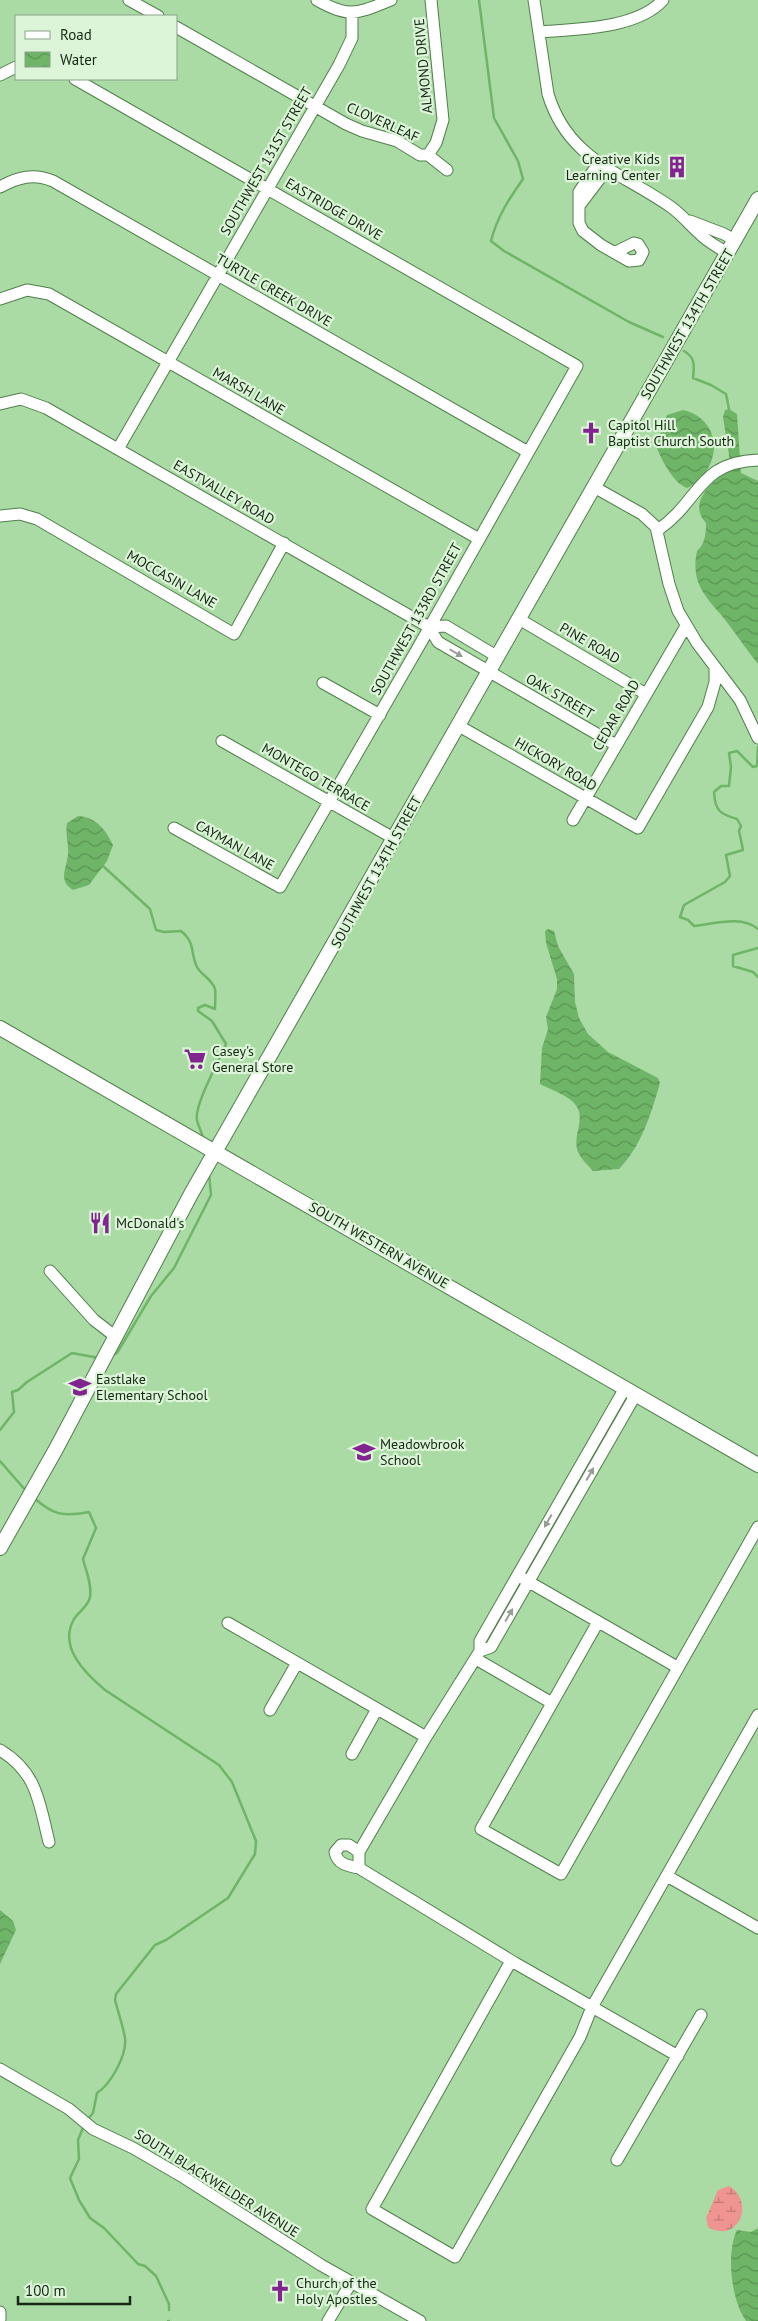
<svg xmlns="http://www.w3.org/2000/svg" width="758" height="2321" viewBox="0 0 758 2321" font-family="'PT Sans',sans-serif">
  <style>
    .wetland { fill: url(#wetland-marsh) }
    .water { fill: url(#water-waves) }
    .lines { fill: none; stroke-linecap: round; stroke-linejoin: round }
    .stream { stroke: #6fb567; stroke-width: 2.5 }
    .minor-casing { stroke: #517f4c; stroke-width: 13 }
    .major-casing { stroke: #517f4c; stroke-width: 16 }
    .minor { stroke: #fff; stroke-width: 11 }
    .major { stroke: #fff; stroke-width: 14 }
    .oneway { fill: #969e95 }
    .labels { text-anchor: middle; stroke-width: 4.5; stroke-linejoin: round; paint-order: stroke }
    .street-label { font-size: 14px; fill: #162814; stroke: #dcf4d8 }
    .poi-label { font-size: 14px; fill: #162814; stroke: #dcf4d8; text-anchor: start }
  </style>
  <defs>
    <pattern id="wetland-marsh" width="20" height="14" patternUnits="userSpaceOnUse" patternTransform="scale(1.25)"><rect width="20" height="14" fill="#ef9491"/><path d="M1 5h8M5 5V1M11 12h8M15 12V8" fill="none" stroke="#c17975"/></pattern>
    <pattern id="water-waves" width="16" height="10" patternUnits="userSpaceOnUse" patternTransform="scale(1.25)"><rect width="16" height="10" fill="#6fb567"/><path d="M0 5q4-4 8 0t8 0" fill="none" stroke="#5a9354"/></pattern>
  </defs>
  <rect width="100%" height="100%" fill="#aadba4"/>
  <!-- wetland -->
  <path class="wetland" d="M729,2186C756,2202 738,2245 708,2227L706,2218L718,2190Z"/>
  <!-- water -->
  <path class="water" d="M729,409L737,414L741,473L758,481V664C749,653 741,641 732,629C713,601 689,590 697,551C705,544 706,534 706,523C686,502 715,479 731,468L723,417L725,410Z
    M683,410C725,420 722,471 687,488C673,483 661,459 656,446L667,415Z
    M78,816C96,817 106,830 113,845L107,861L89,885L73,890C58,881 66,869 68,855C69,845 65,835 67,823Z
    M548,929L554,931L558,946L574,974L575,1002L579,1018L588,1034L608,1052L658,1078L660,1083C651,1114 642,1145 619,1169L593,1171C588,1165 581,1159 578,1152C572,1138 585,1120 577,1107C571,1096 551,1090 540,1084L542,1048L548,1029L546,1017L557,989V979L546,943L545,931Z
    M0,1910L13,1921L16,1930L0,1964Z
    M758,2228V2321H746C731,2300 726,2253 737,2230L751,2232Z"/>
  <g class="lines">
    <!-- stream -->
    <path class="stream" d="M479,0L494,118L518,161L523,179C509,199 497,217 491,241L504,251L629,322L663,337
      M684,351C696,358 694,366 693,378L711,385L726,394L729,409
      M758,747L757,766L753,767L737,751L729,753L731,767L729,786H721L714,792C715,811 720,814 737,819L741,826L739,831L743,850L726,855L730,876L725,882L684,905L680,917L688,920L694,926C714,924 741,915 758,929
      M103,866L150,909L156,930L164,932L181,931C196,943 190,953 197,967C201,975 212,979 215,989C216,994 215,1003 215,1009L205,1005L198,1008V1011L212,1021L226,1044C219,1061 194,1105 197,1120C198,1126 202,1132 203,1138
      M758,948L733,955V966L753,972L758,977
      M112,1356L117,1353L151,1296L174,1268L211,1195L209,1173
      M0,1430L14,1412L12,1392L18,1390L27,1382L72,1353L99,1358
      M0,1461L27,1492
      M33,1497C53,1515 62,1517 89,1512L96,1528L83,1559C86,1571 92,1584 90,1597C88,1607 79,1611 74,1619C58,1647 85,1673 105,1690L219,1765L232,1782L256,1841L255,1854L228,1898L166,1940L155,1945L116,1994L115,2000C118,2012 123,2026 125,2038C127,2055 111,2084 97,2093L93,2113L87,2120
      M84,2125L78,2140L79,2159L70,2178L79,2200L90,2218L104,2228L138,2264L145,2266L156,2276L169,2304V2310
      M168,2321H169"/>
    <!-- minor casing -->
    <g class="minor-casing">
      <path id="minor" d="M129,0L158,16
        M317,0C350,19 358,13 391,0
        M534,0L548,94C568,160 621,172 671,207C682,215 689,224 699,233C706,241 718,247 727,253
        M176,27L346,124L362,131L397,141L420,155H428L447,170
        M539,32C576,29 637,29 663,0
        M0,75L16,67
        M75,79L577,366L419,646L280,887L174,828
        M428,155L436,143L443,120L431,0
        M598,164L579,192V223L583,231L601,245L629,261L639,260L643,252L638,244L634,243L616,252
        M0,187C18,177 34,173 53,181L528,452
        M579,206L607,169
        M690,221L724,234L734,240
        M0,299L27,290L49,294L479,539
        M0,404L21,399L46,408L429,627L446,626L498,657
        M118,449L339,65L352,38V13
        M594,487L642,514L656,527L669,584L678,611L697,643L740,700L758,738
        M0,516L20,514L37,519L234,634L284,543
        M658,530C700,501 698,462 758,460
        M519,619L646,694
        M429,627L438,642L616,745
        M323,683L380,715
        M459,726L638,828L708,707L715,682V668
        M222,741L395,839
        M573,820L686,626
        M50,1271L94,1320L116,1337
        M522,1578L677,1667
        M598,1622L481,1829L561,1874L758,1527
        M228,1623L426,1737
        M480,1651L491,1647L636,1394
        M476,1659L552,1703
        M270,1710L297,1663
        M0,1750C38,1773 39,1803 49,1842
        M352,1754L377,1709
        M359,1852L349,1845H341L335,1852C337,1864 348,1866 359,1868L515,1963L678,2056
        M359,1868V1852L426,1737L480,1651V1641L625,1388
        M667,1876L758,1928
        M511,1961L372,2209L455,2257L580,2037L592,2007L758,1715
        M0,2069L69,2109L93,2129L133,2148L183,2177L321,2265L420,2321
        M617,2160L701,2015
        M0,2312V2319
        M328,2321L351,2283"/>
    </g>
    <!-- major casing -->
    <g class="major-casing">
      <path id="major" d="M0,1028L758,1465
        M0,1548L56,1449L191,1194L758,199"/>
    </g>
    <!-- minor -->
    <use href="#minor" class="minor"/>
    <!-- major -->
    <use href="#major" class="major"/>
  </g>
  <!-- one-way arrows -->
  <defs><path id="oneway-solid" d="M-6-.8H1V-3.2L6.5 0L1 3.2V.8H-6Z" transform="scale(1.25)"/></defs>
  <g class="oneway">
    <use href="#oneway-solid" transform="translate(456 653) rotate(30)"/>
    <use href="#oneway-solid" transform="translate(590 1474) rotate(-60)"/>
    <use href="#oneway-solid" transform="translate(548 1521) rotate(119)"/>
    <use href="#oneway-solid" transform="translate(509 1615) rotate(-60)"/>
  </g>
  <!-- icons -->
  <defs>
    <g id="building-bare" transform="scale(1.725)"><path d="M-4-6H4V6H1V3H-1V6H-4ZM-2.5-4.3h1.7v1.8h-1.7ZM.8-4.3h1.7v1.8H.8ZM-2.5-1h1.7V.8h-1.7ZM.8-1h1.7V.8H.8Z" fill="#812490" stroke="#dcf4d8" stroke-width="2.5" paint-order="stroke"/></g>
    <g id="church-bare" transform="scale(1.725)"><path d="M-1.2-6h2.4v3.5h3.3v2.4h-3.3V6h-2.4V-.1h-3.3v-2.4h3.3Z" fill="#812490" stroke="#dcf4d8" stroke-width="2.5" paint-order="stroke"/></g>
    <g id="supermarket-bare" transform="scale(1.725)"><path d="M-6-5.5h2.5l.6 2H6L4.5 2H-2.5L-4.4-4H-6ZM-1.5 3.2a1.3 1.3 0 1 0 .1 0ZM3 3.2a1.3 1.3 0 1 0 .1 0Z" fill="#812490" stroke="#dcf4d8" stroke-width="2.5" paint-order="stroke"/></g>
    <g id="restaurant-bare" transform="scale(1.725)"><path d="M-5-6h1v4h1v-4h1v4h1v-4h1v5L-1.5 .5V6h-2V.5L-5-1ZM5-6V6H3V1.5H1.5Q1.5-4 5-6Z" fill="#812490" stroke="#dcf4d8" stroke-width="2.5" paint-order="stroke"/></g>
    <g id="school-bare" transform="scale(1.725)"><path d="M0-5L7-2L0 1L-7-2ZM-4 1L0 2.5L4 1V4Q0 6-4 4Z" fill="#812490" stroke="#dcf4d8" stroke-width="2.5" paint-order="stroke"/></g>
  </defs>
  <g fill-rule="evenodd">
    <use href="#building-bare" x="677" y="167"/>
    <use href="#church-bare" x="591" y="433"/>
    <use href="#supermarket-bare" x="195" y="1059"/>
    <use href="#restaurant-bare" x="100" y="1223"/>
    <use href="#school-bare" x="80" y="1387"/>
    <use href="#school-bare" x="364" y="1452"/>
    <use href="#church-bare" x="280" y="2291"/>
  </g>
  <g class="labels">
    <!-- street labels -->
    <g class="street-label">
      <text transform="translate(423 66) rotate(-95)" y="5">ALMOND DRIVE</text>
      <text transform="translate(383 122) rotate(24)" y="5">CLOVERLEAF</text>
      <text transform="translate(266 161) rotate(-60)" y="5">SOUTHWEST 131ST STREET</text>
      <text transform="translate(334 209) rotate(30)" y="5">EASTRIDGE DRIVE</text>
      <text transform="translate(274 290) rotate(30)" y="5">TURTLE CREEK DRIVE</text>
      <text transform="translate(687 324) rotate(-60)" y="5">SOUTHWEST 134TH STREET</text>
      <text transform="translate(249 391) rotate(30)" y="5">MARSH LANE</text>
      <text transform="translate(224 492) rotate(30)" y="5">EASTVALLEY ROAD</text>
      <text transform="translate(172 579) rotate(30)" y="5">MOCCASIN LANE</text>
      <text transform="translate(416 619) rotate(-61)" y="5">SOUTHWEST 133RD STREET</text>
      <text transform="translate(590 643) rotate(30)" y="5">PINE ROAD</text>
      <text transform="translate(560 696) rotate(30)" y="5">OAK STREET</text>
      <text transform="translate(616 715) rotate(-60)" y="5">CEDAR ROAD</text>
      <text transform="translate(556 764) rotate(30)" y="5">HICKORY ROAD</text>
      <text transform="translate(316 777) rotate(30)" y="5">MONTEGO TERRACE</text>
      <text transform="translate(235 845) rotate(29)" y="5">CAYMAN LANE</text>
      <text transform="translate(376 872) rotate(-61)" y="5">SOUTHWEST 134TH STREET</text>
      <text transform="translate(379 1245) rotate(30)" y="5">SOUTH WESTERN AVENUE</text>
      <text transform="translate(217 2183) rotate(32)" y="5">SOUTH BLACKWELDER AVENUE</text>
    </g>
    <!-- poi labels -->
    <g class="poi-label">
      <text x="660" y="164" text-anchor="end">Creative Kids<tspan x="660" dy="16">Learning Center</tspan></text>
      <text x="608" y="430">Capitol Hill<tspan x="608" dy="16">Baptist Church South</tspan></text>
      <text x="212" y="1056">Casey's<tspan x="212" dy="16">General Store</tspan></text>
      <text x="116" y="1228">McDonald's</text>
      <text x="96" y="1384">Eastlake<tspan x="96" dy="16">Elementary School</tspan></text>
      <text x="380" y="1449">Meadowbrook<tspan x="380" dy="16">School</tspan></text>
      <text x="296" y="2288">Church of the<tspan x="296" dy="16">Holy Apostles</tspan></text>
    </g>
  </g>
  <!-- legend -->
  <rect x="15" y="15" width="162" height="65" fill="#dcf4d8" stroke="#8da28a"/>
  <rect x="25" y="31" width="25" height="8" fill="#ffffff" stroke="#8da28a"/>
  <text x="60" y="40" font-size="15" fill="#162814">Road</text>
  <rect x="25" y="52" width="25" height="15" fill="url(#water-waves)" stroke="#8da28a"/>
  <text x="60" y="65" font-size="15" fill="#162814">Water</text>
  <!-- scale -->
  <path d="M18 2296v8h112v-8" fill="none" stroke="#162814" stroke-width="2.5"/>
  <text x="25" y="2296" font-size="15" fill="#162814" stroke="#dcf4d8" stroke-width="4" paint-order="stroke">100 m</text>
</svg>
